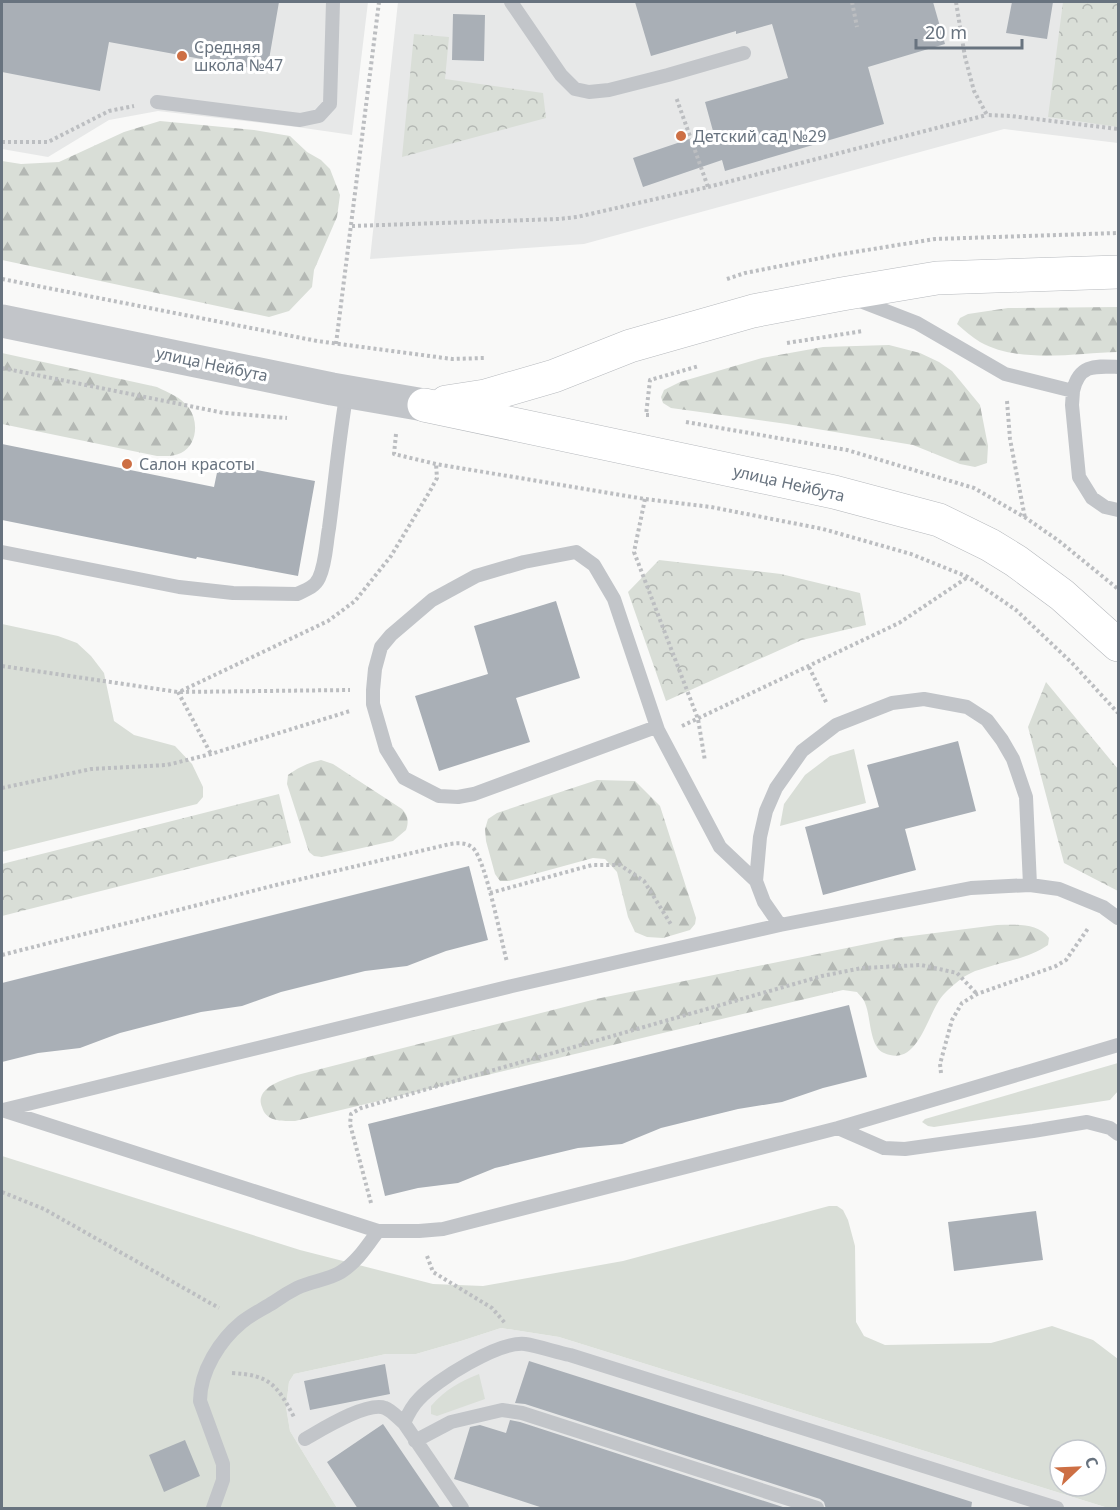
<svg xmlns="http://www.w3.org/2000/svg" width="1120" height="1510" viewBox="0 0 1120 1510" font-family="'Noto Sans',sans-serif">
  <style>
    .built { fill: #e7e8e8 }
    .grass { fill: #d9ded7; fill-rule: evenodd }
    .forest { fill: url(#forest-firs) }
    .park { fill: url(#park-crowns) }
    .building { fill: #a9afb6 }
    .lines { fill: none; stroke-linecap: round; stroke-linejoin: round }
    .primary-casing { stroke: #b6b9bd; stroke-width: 34 }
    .path { stroke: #bcbec1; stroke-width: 4; stroke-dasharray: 3 3; stroke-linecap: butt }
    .service { stroke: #c2c5c9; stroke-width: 14 }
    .tertiary { stroke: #c2c5c9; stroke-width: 33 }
    .primary { stroke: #fff; stroke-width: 33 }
    .poi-dot { fill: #cd6f44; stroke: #fff; stroke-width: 2 }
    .labels { text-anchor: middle; stroke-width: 6; stroke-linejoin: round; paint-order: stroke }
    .poi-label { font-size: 16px; fill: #68737f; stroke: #fff; text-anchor: start }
    .street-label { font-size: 16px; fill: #68737f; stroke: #fff }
  </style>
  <defs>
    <pattern id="forest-firs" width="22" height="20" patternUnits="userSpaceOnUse" patternTransform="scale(1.5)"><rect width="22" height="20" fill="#d9ded7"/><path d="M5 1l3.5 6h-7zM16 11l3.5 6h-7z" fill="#b4b8b4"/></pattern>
    <pattern id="park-crowns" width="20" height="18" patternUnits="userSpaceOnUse" patternTransform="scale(1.5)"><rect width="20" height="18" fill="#d9ded7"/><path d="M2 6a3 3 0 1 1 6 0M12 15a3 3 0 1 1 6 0" fill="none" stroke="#b4b8b4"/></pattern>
  </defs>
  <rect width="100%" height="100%" fill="#f9f9f8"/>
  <!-- built -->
  <path class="built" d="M2,2H368L352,135L297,127L158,111L109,120L48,157L2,149Z
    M398,2H1118V143L1004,129L584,244L370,259Z
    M501,1328L559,1337L1108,1508H337L290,1431L286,1407L289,1382L294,1374L386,1354H416L461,1341Z"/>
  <!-- grass -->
  <path class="grass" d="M2,624L58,636L77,643L91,656L104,673L114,721L134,735L175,746L192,764L203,787V797L197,804L2,852Z
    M854,749L866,803L780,826L784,804L805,775L830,756Z
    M1118,1063V1091L1110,1100L934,1127L928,1126L922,1122L925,1119Z
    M2,1156L300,1250L433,1284L483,1286L623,1261L829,1206H837L843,1210L848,1220L855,1246L856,1322L864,1336L885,1345L991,1343L1052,1326L1093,1340L1118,1359V1508H1108L559,1337L501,1328L461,1341L416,1354H386L294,1374L289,1382L286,1407L290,1431L337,1508H2ZM1060,1450H1096V1486H1060Z
    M479,1374L485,1399L437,1416L431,1414V1406C446,1389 459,1382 479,1374Z"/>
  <!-- forest -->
  <path class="forest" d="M160,121L254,130L290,136L307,152L321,160L330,169L340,195L337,217L314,270L312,287L289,311L269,317L2,260V161L21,164L59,162L124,132Z
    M1118,307V352C1076,353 1019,364 980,342C972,337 964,330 957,324L960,318L968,314L1008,308Z
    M889,345L920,353L939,362L952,371L980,405L988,446L987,463L975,467L960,464L913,445L787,424L671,408L663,403L661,397L664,390L680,382L762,358L823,347Z
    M2,353L157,387C169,393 181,397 189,408C199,422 197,445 181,453C173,457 165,456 157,456L2,424Z
    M321,760L333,764L402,809C408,815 409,822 406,830L393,841L322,857L314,856L309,852L287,784L288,775C299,767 308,763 321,760Z
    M597,780L635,781L660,806L696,918L695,924L690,930L663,938L647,937L635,932L628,917L617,872L605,859L593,858L509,881H500L495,874L486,841L485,829L488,819L497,813Z
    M997,925C1015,925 1037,922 1049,938L1048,945C1031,957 1008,961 988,967C983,969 976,970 971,973C962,977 952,986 945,993C927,1010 920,1069 884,1053C869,1047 871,1016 865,1003C864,999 860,996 857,992L843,990L295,1121C282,1121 266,1122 262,1107C260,1102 260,1098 263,1093C270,1083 286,1079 297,1075L596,999L896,938Z"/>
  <!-- park -->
  <path class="park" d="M1063,2H1118V127L1048,117Z
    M414,34L449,37L445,79L543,93L546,118L402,157Z
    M659,560L781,574L860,593L866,625L802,640L666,701L628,592Z
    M1046,682L1118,769V891L1064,863L1028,727Z
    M279,794L291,843L2,916V864Z"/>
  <!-- building -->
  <path class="building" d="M2,2H279L267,71L109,42L100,91L2,72Z
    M635,2H933L945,44L868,67L884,124L725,171L722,160L643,187L633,158L713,131L705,102L788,78L772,24L736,34V31L651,56Z
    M1012,2H1053L1047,39L1006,33Z
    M453,14L485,15L484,61L452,60Z
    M2,444L214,487L219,463L315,481L298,576L197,557L196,559L2,520Z
    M556,601L580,678L516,698L530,742L439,771L415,696L488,674L474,626Z
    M958,741L976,811L905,829L916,870L823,895L805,827L879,807L867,765Z
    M469,866L488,940L446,951L407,966L365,971L281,992L242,1006L201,1012L120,1033L80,1048L38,1053L2,1062V983Z
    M849,1005L867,1077L823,1088L782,1102L738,1109L661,1128L622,1144L578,1148L495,1168L458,1183L418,1188L385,1196L368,1124Z
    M1036,1211L1043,1260L954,1271L948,1222Z
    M529,1361L972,1502L971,1509H826L824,1502L820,1499L525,1404L515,1403Z
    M385,1364L390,1394L310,1410L304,1381Z
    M510,1420L520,1422L789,1509H546L454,1479L470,1427L480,1425L506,1433Z
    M383,1424L415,1471L441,1509H358L327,1462Z
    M185,1440L200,1476L164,1492L149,1455Z"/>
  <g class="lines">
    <!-- primary casing -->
    <g class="primary-casing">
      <path id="primary" d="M446,402L485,396L554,376L630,346L753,311L842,294L937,278L1118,272
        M424,405L834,492L939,520L990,545L1016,561L1062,595L1118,645"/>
    </g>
    <!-- path -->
    <path class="path" d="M852,2L857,27
      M956,2L965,57L974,91L987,115L1011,116L1118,129
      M2,142H48L109,111L134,106
      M708,187L987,115
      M352,226L559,219L577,217L708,187L676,97
      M2,279L317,341L452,359L484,358
      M727,279L745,273L836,255L935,239L1118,233
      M787,343L863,331
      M336,344L379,2
      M2,368L224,413L287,418
      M1007,401L1010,439L1025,518
      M649,415H646L650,380L699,366
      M686,422L847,450L974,488L1026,518L1059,541L1118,589
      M396,434L394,454L436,464L645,499L711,507L823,529L911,554L968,577L1016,610L1073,664L1118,713
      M645,499L634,552L698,719L705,761
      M2,666L178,692L350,690
      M809,667L827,704
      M181,691L328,621L355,601L391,556L430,491L437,478L436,464
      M178,692L211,754
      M682,726L899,623L968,577
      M2,788L91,769L167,765L211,754L350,711
      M490,893L592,865H620L644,881L672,926
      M2,955L276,885L450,844C458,843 466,842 473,848C486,861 501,940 507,962
      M941,1073L940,1064L952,1020L962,1003L977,994L1056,966L1066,960L1089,927
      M2,1192L44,1209L219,1308
      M371,1203L350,1124L351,1114L361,1108L822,976L862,968L921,965L957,973L977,994
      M427,1256L433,1272L492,1308L505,1323
      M232,1373C270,1375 277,1385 294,1417"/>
    <!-- service -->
    <path class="service" d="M511,2L561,75L575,89L589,92L609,90L668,75L744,53
      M157,102L300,120L319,116L330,104L333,2
      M855,299L917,323L1005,374L1073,391C1079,364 1095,366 1118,367
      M1073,391L1072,405L1079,477L1092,498L1105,507L1118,510
      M2,552L179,587L233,593L297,594C306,590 315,587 319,578C326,563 326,544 329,528C335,483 339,437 347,391
      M656,727L474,794L458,797L439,796L404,778L386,749L373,704V690L375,669L381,647L391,635L432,600L476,576L524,562L576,552L594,565L614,599L658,730L720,847L756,881L764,902L780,925
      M756,881L760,837L766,811L776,788L802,751L836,725L892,703L924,699L967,707L987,720L1002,740L1013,759L1026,797L1030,885
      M2,1110L378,1231H419L443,1229L470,1222L838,1128L1118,1045
      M3,1110L512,986L780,925L971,888L1030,885L1059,889L1103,907L1118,918
      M838,1128L884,1148L905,1149L1033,1131L1087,1122L1110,1128L1118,1134
      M305,1439C321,1430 367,1401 385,1408C391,1410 398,1418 404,1423
      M415,1441L451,1422L502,1410L522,1413L817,1508
      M213,1508L223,1480V1464L200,1401C200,1371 220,1340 242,1322C252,1314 263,1309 274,1302C281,1297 289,1292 297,1288C311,1281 328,1280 341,1272C357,1262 367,1246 378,1231
      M462,1508L404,1423C408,1414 412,1406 419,1399C436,1380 499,1341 525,1344C538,1346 556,1352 570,1355L1057,1508"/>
    <!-- tertiary -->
    <path class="tertiary" d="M2,321L332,389L424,405"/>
    <!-- primary -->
    <use href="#primary" class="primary"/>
  </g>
  <!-- markers -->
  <g class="poi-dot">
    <circle cx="182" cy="56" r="6"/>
    <circle cx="681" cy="136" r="6"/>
    <circle cx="127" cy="464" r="6"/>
  </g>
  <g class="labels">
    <!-- poi labels -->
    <g class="poi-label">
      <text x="194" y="53">Средняя<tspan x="194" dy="18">школа №47</tspan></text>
      <text x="693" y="142">Детский сад №29</text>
      <text x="139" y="470">Салон красоты</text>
    </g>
    <!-- street labels -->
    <g class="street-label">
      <text transform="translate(212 364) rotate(12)" y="6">улица Нейбута</text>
      <text transform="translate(789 483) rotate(13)" y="6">улица Нейбута</text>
    </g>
  </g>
  <!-- border -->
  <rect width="1120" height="1510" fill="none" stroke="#68737f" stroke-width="6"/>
  <!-- north arrow -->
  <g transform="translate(1078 1468) rotate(67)"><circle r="28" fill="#ffffff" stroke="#c3c7cc" stroke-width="1.5"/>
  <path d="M0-4.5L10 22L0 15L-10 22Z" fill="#cd6f44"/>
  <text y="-9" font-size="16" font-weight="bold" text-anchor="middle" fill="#68737f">С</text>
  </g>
  <!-- scale -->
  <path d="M916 39v9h106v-9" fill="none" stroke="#68737f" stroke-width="3"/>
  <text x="925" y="39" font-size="18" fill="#68737f" stroke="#ffffff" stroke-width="4.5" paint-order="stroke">20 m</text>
</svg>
